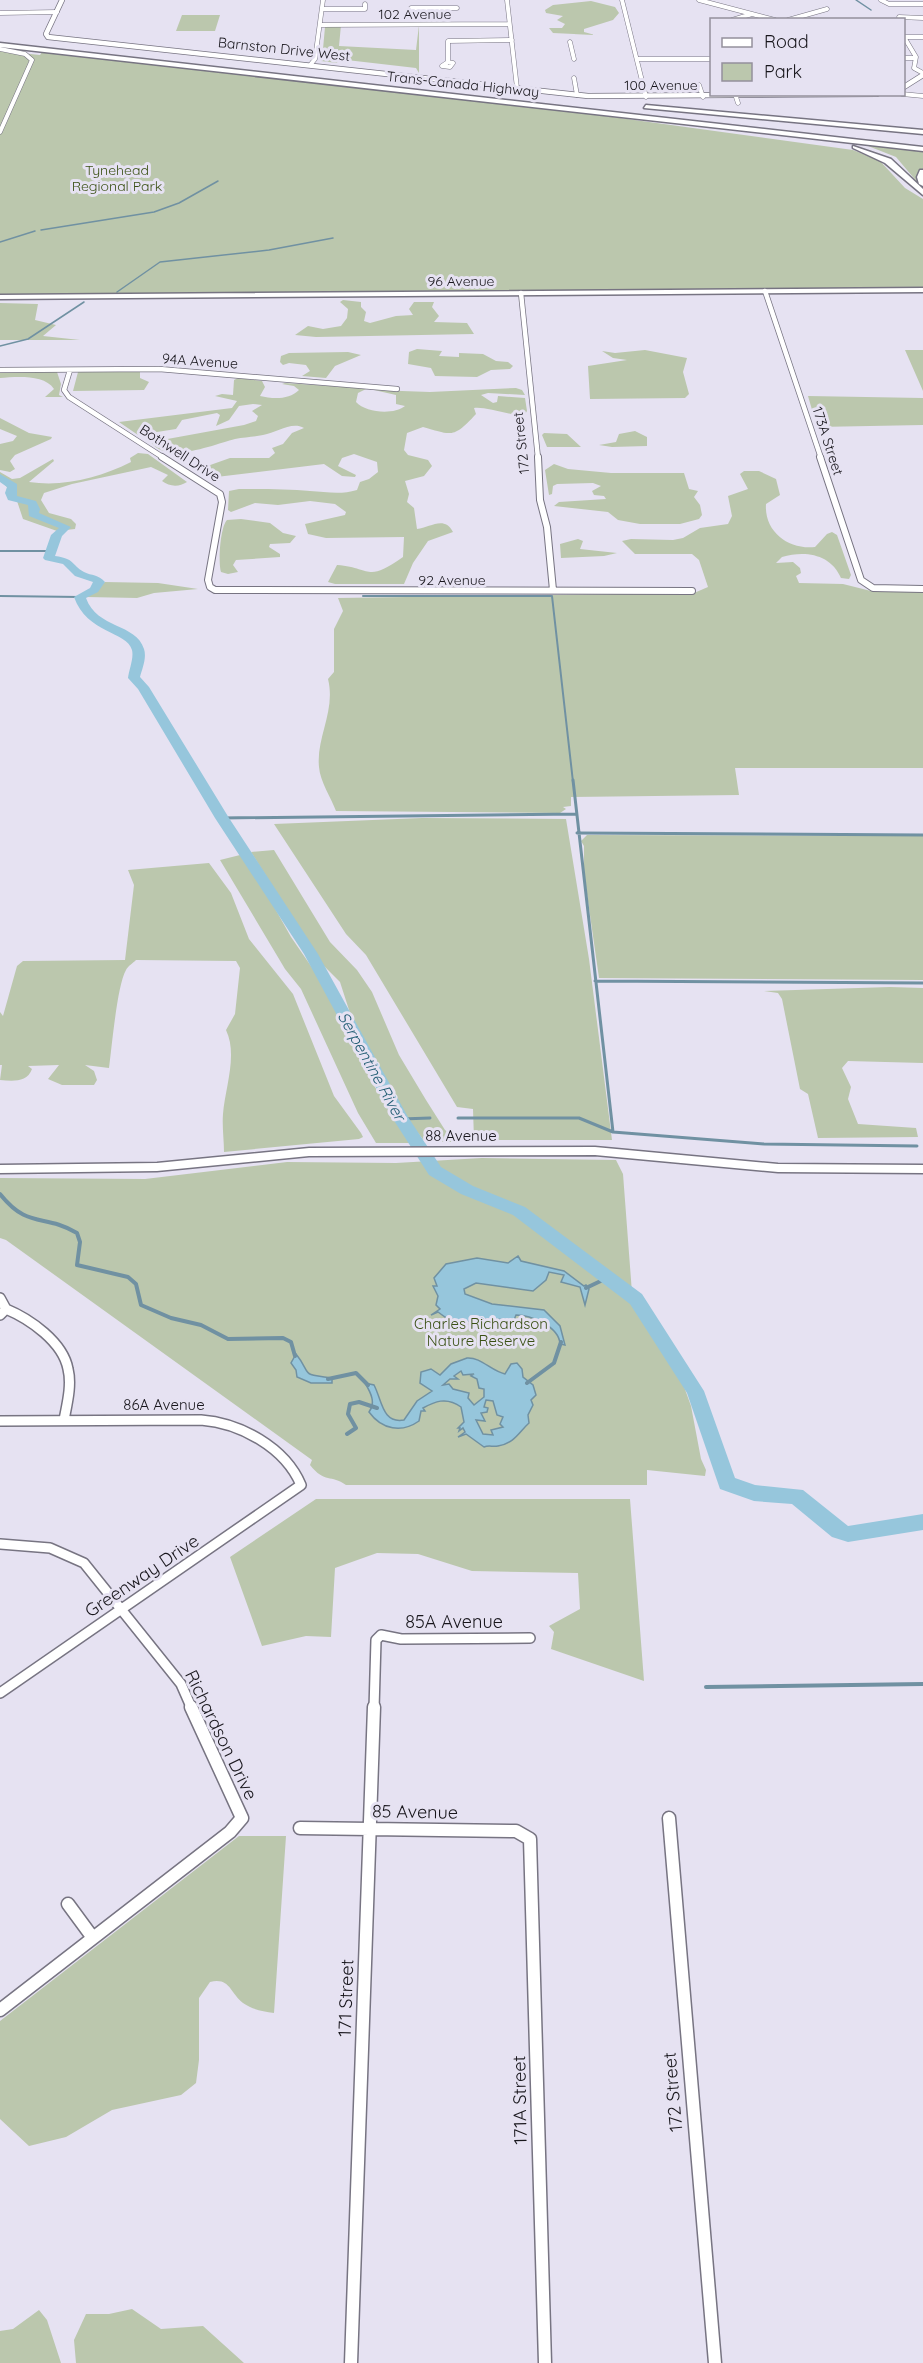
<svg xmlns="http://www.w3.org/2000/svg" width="923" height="2363" viewBox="0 0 923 2363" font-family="Quicksand,sans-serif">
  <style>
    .green { fill: #bbc7ad }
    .water { fill: #96c6dc; stroke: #7091a2; stroke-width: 1.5; fill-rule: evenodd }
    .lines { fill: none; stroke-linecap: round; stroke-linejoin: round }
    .stream-far3 { stroke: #7091a2; stroke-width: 1.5 }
    .stream-far2 { stroke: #7091a2; stroke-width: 2 }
    .stream-far1 { stroke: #7091a2; stroke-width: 3 }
    .stream { stroke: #7091a2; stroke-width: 4 }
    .river { fill: #96c6dc; fill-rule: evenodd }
    .minor-far4-casing { stroke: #777482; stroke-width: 5 }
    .minor-far3-casing { stroke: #777482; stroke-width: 6 }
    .minor-far2-casing { stroke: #777482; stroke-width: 8 }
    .minor-far1-casing { stroke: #777482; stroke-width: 12 }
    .minor-casing { stroke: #777482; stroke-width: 15 }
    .tertiary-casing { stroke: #777482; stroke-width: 6 }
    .secondary-casing { stroke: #777482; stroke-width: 3 }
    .motorway-casing { stroke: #777482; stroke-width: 3 }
    .minor-far4 { stroke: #fff; stroke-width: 4 }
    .minor-far3 { stroke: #fff; stroke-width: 4.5 }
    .minor-far2 { stroke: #fff; stroke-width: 6 }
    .minor-far1 { stroke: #fff; stroke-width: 9 }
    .minor { stroke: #fff; stroke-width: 12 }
    .tertiary { stroke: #fff; stroke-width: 4.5 }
    .secondary { fill: #fff; fill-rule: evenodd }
    .motorway { fill: #fff; fill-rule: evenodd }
    .labels { text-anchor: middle; stroke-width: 6; stroke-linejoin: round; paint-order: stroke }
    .far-street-label { font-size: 14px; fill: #18161c; stroke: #e6e2f2 }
    .far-park-label { font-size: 14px; fill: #3a5014; stroke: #e6e2f2 }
    .street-label { font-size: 15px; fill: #18161c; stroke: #e6e2f2 }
    .park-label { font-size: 15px; fill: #3a5014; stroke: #e6e2f2 }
    .water-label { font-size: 16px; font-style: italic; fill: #225d74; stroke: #e6e2f2 }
    .near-street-label { font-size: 18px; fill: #18161c; stroke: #e6e2f2 }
  </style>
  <rect width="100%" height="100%" fill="#e6e2f2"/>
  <!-- green -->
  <path class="green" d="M591,1L615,7L619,13L613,20L584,29V32L595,35L553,33L549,28H562L565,24L557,20L563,16L546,13L545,10L553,5Z
    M182,15H220L215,31H176Z
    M341,25L339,46L416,50L419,25V73L416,68L338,59L337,63L321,61L322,52H338V49H323L325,27Z
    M0,51L40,55L42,52L598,115L853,150L880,161L905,188L923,199V289L0,295Z
    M863,144L923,152V189L896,157Z
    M343,300L361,302V307L366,312L364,321L370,323L396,316L413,315L409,309L414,302H434L432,307L439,316L434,322L467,323L474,334L316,337L295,335L308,326L323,329L341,326L347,318L348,309L340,302Z
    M0,303L38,304L35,320L56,325L43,336L80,340H0Z
    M417,349L442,351L439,356L459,357V353L483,354L496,361L508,362L513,366L510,369L491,370L477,377L435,376L431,368L408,364L409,352Z
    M645,350L687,358L683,372L689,394L685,398L590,399L588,366L627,360L613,358L602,351L615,353Z
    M905,350H923V391Z
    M348,352L361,355L335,366L326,378L302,376L310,371L306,365L289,363L283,365L280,362L281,356L289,353Z
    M0,372H57L61,384L59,395L63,397H45L54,389C44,374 16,377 0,378Z
    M78,372H140V378L149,382L144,390L73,391Z
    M238,378L262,381L265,387L260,396C273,399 289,400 299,390L294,386L282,384L285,383L361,388L366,389L358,393L356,402C366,413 394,415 405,406L396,404V395L374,390L430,392L516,388L522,390L525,395L488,393L481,395L493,403L497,402L498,396L525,398L527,411L524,416C510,415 483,406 474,408L476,414C453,439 452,435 423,427L407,433L404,450L408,455L428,460L432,466L424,476L405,481L409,494L407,502L414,508L417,529C430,528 444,515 453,532L428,541L413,563L404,584H335L328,582L337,565C373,568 366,583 403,557L404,537L326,538L308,534L305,524L345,515L346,512L335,504L310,501L278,505L255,503L231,512L228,510L229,491L239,489C260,489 289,489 310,491C326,492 341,495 357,490L360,482L369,479L378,472L377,462L354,454L342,458L338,466L356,475L355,477L342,476L324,464L208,478L199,473V469L230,458H269L275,453L272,448L283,444L292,433L304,428C291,421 277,433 263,435C254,437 245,437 235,439C215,444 166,465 151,442L244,425L256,421L258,416L252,411L262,405L253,404L239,406L229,420L216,426L220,415L217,413L182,420L176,429L138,435L119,422L232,408L237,401L215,396L222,394L233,395L234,380Z
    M808,396L923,398V425L817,427Z
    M0,418L29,433L52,437L51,439L15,455L10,461L15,469L10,472L0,470V444L13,441L17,436L0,429Z
    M635,431L647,437V446L612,447L599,445L616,442L619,434Z
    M544,433L567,434L581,447H547L542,435Z
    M138,453L148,454L187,482C179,487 170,487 162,481L168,475L151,467L72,484L44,493L41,500L49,513L71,519L76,524L75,529L57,531L23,519L15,495L0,480V472L12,479L20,478L53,459L54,461L29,482C64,487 99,478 131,462L130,458Z
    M554,464L568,469L611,473H684L689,489L698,491L694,497L700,505L702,515L699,519L680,524H640L618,520L608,512L554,506L559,502L606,499L604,496L594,495L592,491L601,486L593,483L557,484L553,486L552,494L549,495L545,470Z
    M744,471H759L776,479L780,495L766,504C764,532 789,550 815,547L827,534L832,532L837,535L851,575L849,579L841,578C831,554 805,550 782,557L776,563L793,562L800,568L801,573L796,576L799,583L843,584L875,592H923V768H735L739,795L571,797V806L563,807L566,809L560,813L336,811C331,798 320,781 319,767C316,737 336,711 328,679L334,672V629L343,611L338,598L694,593L708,587L699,560L692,554H635L622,541L631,539L673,540L683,538L700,528L728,524L732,516L728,496L748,489L740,474Z
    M241,519L270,523L283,533L296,536L290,543L270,544L269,547L280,554V557L236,560L233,565L238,572L228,574L221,572C218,564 220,527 227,520Z
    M578,539L583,541L580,549L617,553L604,556L561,558L560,544Z
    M105,582L158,583L198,589L154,593L137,598L86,597Z
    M422,818L566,819L589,959L612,1140H474L473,1109L457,1107L366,955L346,934L274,824Z
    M587,835L923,836V980L599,978L584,873V846L581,841Z
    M274,850L330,942L357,970L372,992L399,1055L426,1100L445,1130L462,1142H425L400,1110L350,1013L340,982L320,962L251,852Z
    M240,855L255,873L291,937L326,988L373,1084L412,1143H376L358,1113L301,989L285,969L220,860Z
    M209,863L231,893L249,939L293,994L334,1096L361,1133L363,1137L359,1139L224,1152C224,1140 222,1126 223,1114C225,1088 238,1055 226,1030L235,1014L240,968L236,961L136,960C133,963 128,966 126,970C117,986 112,1046 109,1068L85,1065L94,1071L97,1080L94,1085H62L48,1079L59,1065L28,1066L32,1069C27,1083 12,1081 0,1080L2,1065H0V1012L3,1016L17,966L23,961L125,960L134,885L128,870Z
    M890,987L923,988V1063L848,1061L842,1068L851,1087L848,1099L858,1124L916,1128L918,1137L818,1138L808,1094L800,1089L782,999L778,993L764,991Z
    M482,1158L616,1160L623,1174L633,1306L682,1381L691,1406L701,1459L706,1470L705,1476L647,1470V1485H346C331,1474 325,1484 310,1465L312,1460L6,1240L0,1238V1178L145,1179L287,1162L396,1163Z
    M316,1499H630L644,1681L551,1649L554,1632L549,1626L580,1609L578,1573L472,1571L418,1554L377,1553L335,1568L331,1637L306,1636L262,1646L230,1557Z
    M239,1836H286L274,2013C262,2011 253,2010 243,2003C230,1993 230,1977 210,1982L199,1998V2060L196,2083L181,2095L112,2110L66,2137L29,2146L0,2119V2021Z
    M132,2309L161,2329L203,2326L244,2363H76L74,2340L86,2314H109Z
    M39,2310L47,2320L61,2363H0V2331L13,2329Z"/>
  <!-- water -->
  <path class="water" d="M518,1256L521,1261L564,1271L584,1286L586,1285L589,1289L585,1305L580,1287L561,1282L564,1275L549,1272L546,1280L533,1291L476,1283L464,1289L465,1294L492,1304L544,1310L560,1326L565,1345L560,1344C559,1326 530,1315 516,1315L514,1320L485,1319L464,1322L445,1317L438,1312L431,1315L440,1309L436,1305L438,1296L433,1286H437L434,1278L446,1264L477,1258L508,1263Z
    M296,1354C313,1375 298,1374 332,1378V1383H311L297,1377L296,1370L291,1363Z
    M467,1358C481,1357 491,1371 505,1374L511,1364L517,1363L522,1369L523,1377L533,1385L536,1395L531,1400L533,1405L528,1415L529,1423C519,1432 515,1443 498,1446C492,1447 489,1445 484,1447L466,1434L458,1437L465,1432L463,1428L459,1431L460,1428H458L464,1422L461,1407C446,1396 434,1402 423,1408L425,1411H421L419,1421C402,1433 382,1430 369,1412C376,1403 371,1393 365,1383L374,1385C382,1400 382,1424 404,1420L417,1401L432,1391L420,1383L421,1372L431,1369L440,1375L451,1364ZM461,1371L463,1375L474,1374L471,1376L477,1379L479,1388L484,1389V1397L474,1405L468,1398L469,1393L453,1389L449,1384L443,1385L450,1379H458L454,1376ZM486,1400L493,1401L497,1415L503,1417L500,1424L503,1427L491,1430L493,1435L483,1434L476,1420L485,1421L481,1413L487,1412L488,1408L484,1407Z"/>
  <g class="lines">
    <!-- stream-far3 -->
    <path class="stream-far3" d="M856,0L871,10
      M41,230L154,212L179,203L218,181
      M0,242L35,231
      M117,292L160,262L269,250L333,238
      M0,346L28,339L84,302"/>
    <!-- stream-far2 -->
    <path class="stream-far2" d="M0,551H51
      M0,596L80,597
      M363,596H552L573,782"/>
    <!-- stream-far1 -->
    <path class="stream-far1" d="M573,780L613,1132
      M222,818L576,814
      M577,833L923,835
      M595,981L923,983
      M458,1118H579L613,1132L764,1144L917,1146
      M401,1119L430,1118"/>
    <!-- stream -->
    <path class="stream" d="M0,1194C29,1230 43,1213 77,1233L80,1242L77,1265L128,1277L136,1284L141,1305L171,1318L201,1325L228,1339L283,1338L291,1342L295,1356
      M586,1288L607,1278
      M328,1379L356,1373L368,1385
      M527,1383L554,1363L561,1342
      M347,1434L356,1428L348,1414L350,1404L359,1402L377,1408
      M706,1687L923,1684"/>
    <!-- river -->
    <path class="river" d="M0,474L17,484V496L36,501L40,509L39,513L71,527L62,536L55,556C76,559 70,564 84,572C92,576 98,574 105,582L98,592L86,598C97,629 136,623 144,649C147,658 142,669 140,677L149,687L229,818L318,954L408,1117L441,1167L473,1186L525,1207L642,1294L704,1391L735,1478L755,1485L803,1490L848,1526L923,1514V1530L848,1542L832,1537L792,1504L754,1501L720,1489L687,1393L630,1304L513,1215L461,1194L429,1175L393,1119L304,954L215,818L138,689L128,678C129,670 134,658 132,650C127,631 87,634 74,597L90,588L93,582L75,576L63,564L45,560L43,558L51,535L59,528L29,516L28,505L8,500L5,493L7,487L0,482Z"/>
    <!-- minor-far4 casing -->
    <g class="minor-far4-casing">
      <path id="minor-far4" d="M507,0L517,88
        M622,0L646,97
        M699,0L775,20
        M881,0L889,4H923
        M411,8H457
        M322,9H365V4
        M0,13L57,12
        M899,17L923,18
        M732,20L752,14
        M788,20L827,9
        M320,25L509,24
        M904,37L916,57L914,68L923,73
        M904,37H923
        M570,42L574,59
        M0,49L25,54L32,60L0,132
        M904,58H915
        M637,59H712
        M448,62L453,63L450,67L442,66Z
        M448,62V41L512,40
        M311,64L315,59L323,0
        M574,78L577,95
        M699,85L703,97
        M902,94L923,96
        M736,97L738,103"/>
    </g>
    <!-- minor-far3 casing -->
    <g class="minor-far3-casing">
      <path id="minor-far3" d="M765,291L821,458
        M521,293L538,458
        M0,370L159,369L397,389
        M70,370L64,390L69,397L164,458"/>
    </g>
    <!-- minor-far2 casing -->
    <g class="minor-far2-casing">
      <path id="minor-far2" d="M162,457L220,494L222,502L208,580L210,587L215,590L692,591
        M538,457L540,500L547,527L553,590
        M820,457L861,580L873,588L923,589"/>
    </g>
    <!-- minor-far1 casing -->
    <g class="minor-far1-casing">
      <path id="minor-far1" d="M0,1298L6,1309L0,1315
        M6,1309C30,1319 63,1342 68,1369C72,1385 67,1404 64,1420
        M0,1421L201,1420C240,1423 285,1447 301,1485L0,1693
        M0,1544L50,1548L84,1563L181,1684L192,1709
        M374,1709L376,1640L381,1635L401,1639L530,1638"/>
    </g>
    <!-- minor casing -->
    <g class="minor-casing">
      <path id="minor" d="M669,1818L715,2363
        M300,1828L516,1831L530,1839L545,2363
        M68,1904L93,1938
        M0,2010L230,1832L242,1818L191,1707
        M351,2363L374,1707"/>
    </g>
    <!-- tertiary casing -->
    <g class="tertiary-casing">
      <path id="tertiary" d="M62,0L46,34L48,37L588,96L877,94
        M904,87L923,75"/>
    </g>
    <!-- secondary casing -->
    <g class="secondary-casing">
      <path id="secondary" d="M923,288V292L0,299V295Z
        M595,1147L778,1164L923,1165V1173L778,1172L595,1155L309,1156L157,1171L0,1173V1165L157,1163L309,1148Z"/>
    </g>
    <!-- motorway casing -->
    <g class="motorway-casing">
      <path id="motorway" d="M0,43L923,147V151L0,47Z
        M646,105L923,130V134L644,108Z
        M853,146L891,159L923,189V195L885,163L853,148Z
        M920,170H923V186L919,184L917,177Z"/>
    </g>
    <!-- minor-far4 -->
    <use href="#minor-far4" class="minor-far4"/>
    <!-- minor-far3 -->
    <use href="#minor-far3" class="minor-far3"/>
    <!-- minor-far2 -->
    <use href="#minor-far2" class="minor-far2"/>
    <!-- minor-far1 -->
    <use href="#minor-far1" class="minor-far1"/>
    <!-- minor -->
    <use href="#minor" class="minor"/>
    <!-- tertiary -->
    <use href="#tertiary" class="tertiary"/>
    <!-- secondary -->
    <use href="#secondary" class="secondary"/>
    <!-- motorway -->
    <use href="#motorway" class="motorway"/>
  </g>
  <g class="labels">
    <!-- far-street labels -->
    <g class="far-street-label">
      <text x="415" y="19">102 Avenue</text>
      <text transform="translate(284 49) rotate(6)" y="5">Barnston Drive West</text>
      <text transform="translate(463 84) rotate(6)" y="5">Trans-Canada Highway</text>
      <text x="661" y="90">100 Avenue</text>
      <text x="461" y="286">96 Avenue</text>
      <text transform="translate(200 361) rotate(4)" y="5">94A Avenue</text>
      <text transform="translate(828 441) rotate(72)" y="5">173A Street</text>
      <text transform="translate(521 443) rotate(-96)" y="5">172 Street</text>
      <text transform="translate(180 453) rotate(33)" y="5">Bothwell Drive</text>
      <text x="452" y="585">92 Avenue</text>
    </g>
    <!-- far-park labels -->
    <g class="far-park-label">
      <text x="117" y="175">Tynehead<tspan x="117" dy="16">Regional Park</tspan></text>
    </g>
    <!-- street labels -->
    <g class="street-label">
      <text x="461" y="1141">88 Avenue</text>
      <text x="164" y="1410">86A Avenue</text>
    </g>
    <!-- park labels -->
    <g class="park-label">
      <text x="481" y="1329">Charles Richardson<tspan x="481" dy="17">Nature Reserve</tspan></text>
    </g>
    <!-- water labels -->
    <g class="water-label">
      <text transform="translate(372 1066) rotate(61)" y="6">Serpentine River</text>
    </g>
    <!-- near-street labels -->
    <g class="near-street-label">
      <text transform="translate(142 1576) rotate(-34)" y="6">Greenway Drive</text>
      <text x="454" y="1628">85A Avenue</text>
      <text transform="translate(221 1735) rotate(64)" y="6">Richardson Drive</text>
      <text transform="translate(415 1812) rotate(1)" y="6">85 Avenue</text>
      <text transform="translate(346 1998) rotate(-88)" y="6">171 Street</text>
      <text transform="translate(673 2092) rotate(-95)" y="6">172 Street</text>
      <text transform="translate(520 2100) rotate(-91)" y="6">171A Street</text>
    </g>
  </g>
  <!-- legend -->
  <rect x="710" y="18" width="195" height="78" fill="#e6e2f2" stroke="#94909c" stroke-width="1.5"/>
  <rect x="722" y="38" width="30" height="9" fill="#ffffff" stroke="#94909c" stroke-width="1.5"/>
  <text x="764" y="48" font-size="18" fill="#18161c">Road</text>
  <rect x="722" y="63" width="30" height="18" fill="#bbc7ad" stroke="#94909c" stroke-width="1.5"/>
  <text x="764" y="78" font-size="18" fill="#18161c">Park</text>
</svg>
